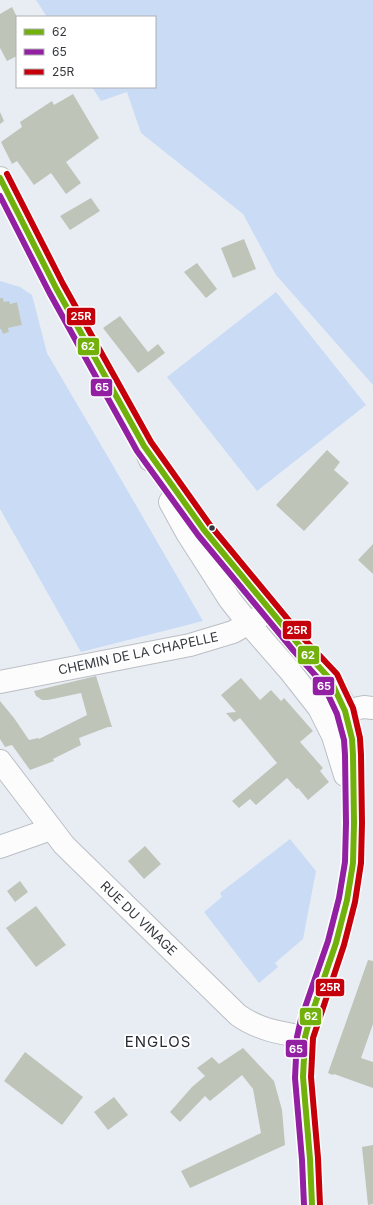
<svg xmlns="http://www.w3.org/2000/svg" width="373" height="1205" viewBox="0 0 373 1205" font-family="Inter,sans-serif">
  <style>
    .green { fill: #c9dbf5 }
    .building { fill: #bec4b7 }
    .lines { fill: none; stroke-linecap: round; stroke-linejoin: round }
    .minor-casing { stroke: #bbbfc4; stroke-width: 24 }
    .minor { stroke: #fcfcfd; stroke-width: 22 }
    .bus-1-casing { stroke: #fff; stroke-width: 9 }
    .bus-2-casing { stroke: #fff; stroke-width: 9 }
    .bus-3-casing { stroke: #fff; stroke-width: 9 }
    .bus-1 { stroke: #72b10c; stroke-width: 6 }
    .bus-2 { stroke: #9320a3; stroke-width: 6 }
    .bus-3 { stroke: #c5000a; stroke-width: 6 }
    .bus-dot { fill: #35383d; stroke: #fff; stroke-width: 1.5 }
    .labels { text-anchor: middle; stroke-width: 4; stroke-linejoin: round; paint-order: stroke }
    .street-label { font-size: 13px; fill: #35383d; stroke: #fff }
    .quarter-label { font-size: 15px; letter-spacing: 1px; fill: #252b34; stroke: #fff }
    .line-badge { stroke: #fff; stroke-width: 1.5 }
    .badge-label { font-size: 11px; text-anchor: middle; font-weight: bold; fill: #fff }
  </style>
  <rect width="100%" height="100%" fill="#e8edf4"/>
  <!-- green -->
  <path class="green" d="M36,0H373V385L276,275L243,214L141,133L127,92L101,101L92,87H155V17H47Z
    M0,281L20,287L32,295L47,353L115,469L203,621L81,652L0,509V329H1L3,334L9,332L8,328L22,325L17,302L10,304L4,302L3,298H0Z
    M276,292L366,405L257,491L167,377Z
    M290,839L316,871L303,939L275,963L278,967L259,983L204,912L222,897L220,893Z"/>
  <!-- building -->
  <path class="building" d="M12,7L17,17V56L7,61L0,48V14Z
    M73,94L99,138L66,162L81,183L66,194L51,173L34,185L17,161L12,164L1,142L22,127L20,122L52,101L54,105Z
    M0,112L4,121L0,124Z
    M91,198L100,211L70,230L60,216Z
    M244,239L256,269L233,278L221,248Z
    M197,263L217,289L206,298L184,272Z
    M0,298H3L4,302L9,301L10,304L17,302L22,325L8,328L9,332L3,334L1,329H0Z
    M120,316L148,352L158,344L165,353L138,373L103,328Z
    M327,450L340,462L334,470L349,483L304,531L276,505Z
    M373,544V574L358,560Z
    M96,676L112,727H108L79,738L81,745L53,759L54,761L30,770L12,745L5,747L0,739V701L14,718L29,740L38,738L39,739L87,715L81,693L48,700H42L36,696L34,691Z
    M241,678L260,700L271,690L281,701L284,698L313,731L300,742L323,768L320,771L329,782L308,800L298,788L297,789L287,778L256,805L250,799L239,808L232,801L277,763L240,718L234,722L226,713L236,712L221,695Z
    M145,846L161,864L144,879L128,861Z
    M20,881L28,892L15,902L7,891Z
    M36,906L66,945L36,967L6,928Z
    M368,960L373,961V1024L361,1058L373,1062V1088L334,1074L333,1075L328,1073Z
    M243,1048L274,1081L282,1110L285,1145L190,1188L181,1171L261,1133L253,1089L242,1075L210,1101L205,1096L180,1122L170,1112L192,1087L205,1076L197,1068L212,1057L219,1064Z
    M25,1052L83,1097L62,1125L4,1081Z
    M114,1097L128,1115L108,1130L94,1112Z
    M373,1145V1204L368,1205L362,1147Z"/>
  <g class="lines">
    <!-- minor casing -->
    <g class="minor-casing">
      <path id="minor" d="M0,178L56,288L144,446L150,460
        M144,446L183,502L204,530L299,645L330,679L342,701L348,723L353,755L354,823L353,863L347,900L336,943L309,1022L305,1037L304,1059L303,1077L310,1159L312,1205
        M170,502L187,533L230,600L249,624L290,671L319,708L333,736L345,775
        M0,682L190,645L233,632L261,616
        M345,711L364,707L373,708
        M0,761L64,845L238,1015C259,1030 280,1033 305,1037
        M0,847L51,829"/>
    </g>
    <!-- minor -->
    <use href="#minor" class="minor"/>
    <!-- bus-1 casing -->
    <g class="bus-1-casing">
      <path id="bus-1" d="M0,178L56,288L144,446L204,530L299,645L330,679L345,711L352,739L353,755L354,823L353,863L347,900L336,943L309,1022L305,1037L303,1077L310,1159L312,1205"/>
    </g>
    <!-- bus-2 casing -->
    <g class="bus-2-casing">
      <path id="bus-2" d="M0,196L49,292L137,451L198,535L293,650L323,684L337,714L344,740L345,755L346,823L345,862L339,898L328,941L301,1019L297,1037L295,1078L302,1160L304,1205"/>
    </g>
    <!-- bus-3 casing -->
    <g class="bus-3-casing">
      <path id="bus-3" d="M7,174L63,284L151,442L210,525L305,640L337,674L343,687L353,708L360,738L361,755L362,823L361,863L355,902L344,945L313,1038L311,1077L318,1158L320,1205"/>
    </g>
    <!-- bus-1 -->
    <use href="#bus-1" class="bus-1"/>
    <!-- bus-2 -->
    <use href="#bus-2" class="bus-2"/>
    <!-- bus-3 -->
    <use href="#bus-3" class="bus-3"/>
  </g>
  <!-- markers -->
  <circle class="bus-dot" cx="212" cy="528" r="3.5"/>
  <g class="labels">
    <!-- street labels -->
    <g class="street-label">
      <text transform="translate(138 653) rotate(-12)" y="5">CHEMIN DE LA CHAPELLE</text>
      <text transform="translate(139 918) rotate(44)" y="5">RUE DU VINAGE</text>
    </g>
    <!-- quarter labels -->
    <g class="quarter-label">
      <text x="158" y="1047">ENGLOS</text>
    </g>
  </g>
  <g class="line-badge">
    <rect x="66" y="307" width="30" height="19" rx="4" fill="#c5000a"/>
    <rect x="77" y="337" width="23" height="19" rx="4" fill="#72b10c"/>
    <rect x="90" y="378" width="23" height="19" rx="4" fill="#9320a3"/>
    <rect x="282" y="620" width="30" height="20" rx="4" fill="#c5000a"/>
    <rect x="297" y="645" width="23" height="20" rx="4" fill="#72b10c"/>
    <rect x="312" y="676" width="23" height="20" rx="4" fill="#9320a3"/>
    <rect x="315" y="978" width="30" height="19" rx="4" fill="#c5000a"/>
    <rect x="299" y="1007" width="23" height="19" rx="4" fill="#72b10c"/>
    <rect x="285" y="1039" width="23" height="19" rx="4" fill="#9320a3"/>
  </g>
  <g class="badge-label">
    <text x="81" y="320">25R</text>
    <text x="88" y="350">62</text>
    <text x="102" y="391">65</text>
    <text x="297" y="634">25R</text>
    <text x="308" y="659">62</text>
    <text x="324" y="690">65</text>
    <text x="330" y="991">25R</text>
    <text x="311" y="1020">62</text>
    <text x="296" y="1053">65</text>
  </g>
  <!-- legend -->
  <rect x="16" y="16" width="140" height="72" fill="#ffffff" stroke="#aeafb1"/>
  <rect x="24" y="29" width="20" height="6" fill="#72b10c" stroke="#aeafb1"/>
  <text x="52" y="36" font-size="12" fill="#35383d">62</text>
  <rect x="24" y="49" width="20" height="6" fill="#9320a3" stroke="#aeafb1"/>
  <text x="52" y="56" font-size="12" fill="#35383d">65</text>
  <rect x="24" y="69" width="20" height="6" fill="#c5000a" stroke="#aeafb1"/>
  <text x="52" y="76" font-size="12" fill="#35383d">25R</text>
</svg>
